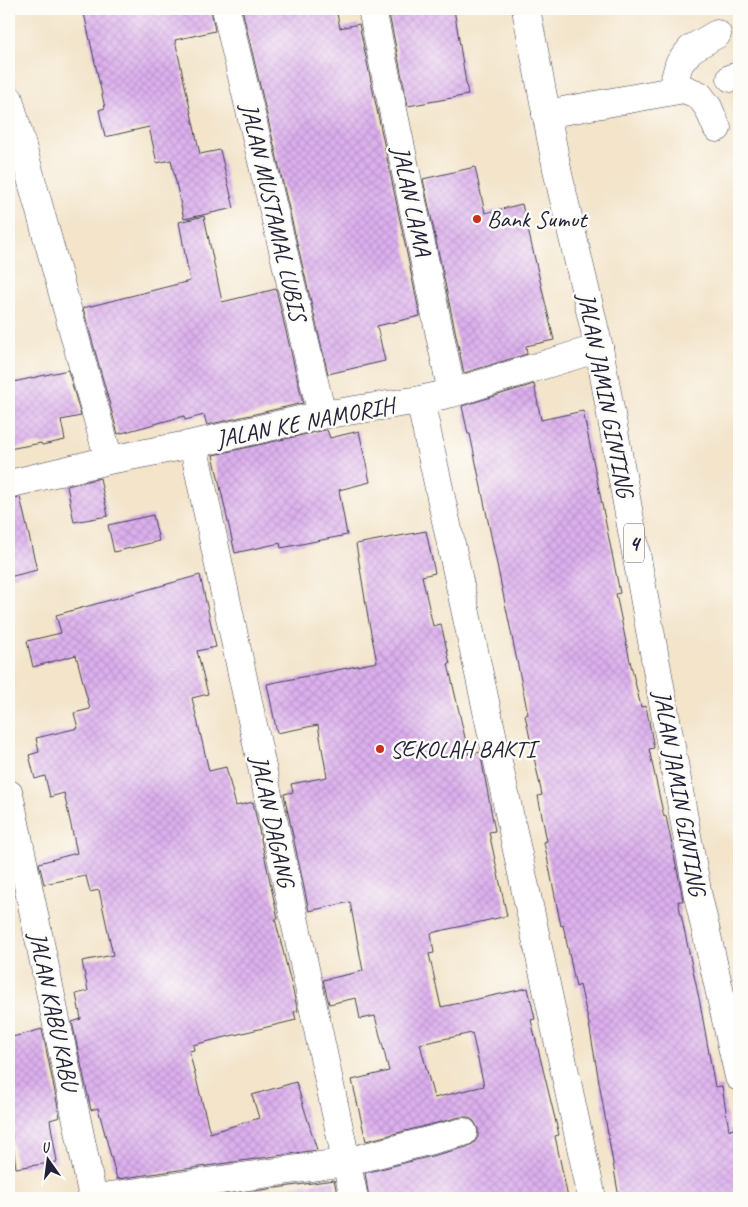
<svg xmlns="http://www.w3.org/2000/svg" width="748" height="1207" viewBox="0 0 748 1207" font-family="Caveat,sans-serif">
  <style>
    .building { fill: url(#building-cross-hatch); fill-rule: evenodd }
    .lines { fill: none; stroke-linecap: round; stroke-linejoin: round }
    .minor-casing { stroke: #413f50; stroke-width: 29 }
    .highway-casing { stroke: #413f50; stroke-width: 29 }
    .minor { stroke: #fff; stroke-width: 28 }
    .highway { stroke: #fff; stroke-width: 28 }
    .poi-dot { fill: #c8321e; stroke: #fdfcf7; stroke-width: 2 }
    .labels { text-anchor: middle; stroke-width: 5; stroke-linejoin: round; paint-order: stroke }
    .shield { fill: #fdfcf7; stroke: #646373; stroke-width: 1 }
    .shield-label { font-size: 22px; font-weight: bold; fill: #22223b }
    .street-label { font-size: 24px; fill: #22223b; stroke: #fdfcf7 }
    .poi-label { font-size: 24px; fill: #22223b; stroke: #fdfcf7; text-anchor: start }
  </style>
  <defs>
    <pattern id="building-cross-hatch" width="8" height="8" patternUnits="userSpaceOnUse" patternTransform="scale(1.25)"><rect width="8" height="8" fill="#dcafed"/><path d="M0 0l8 8M0 8l8-8" fill="none" stroke="#bc96cc"/></pattern>
  </defs>
  <rect width="100%" height="100%" fill="#fdfcf7"/>
  <filter id="ink" filterUnits="userSpaceOnUse"><feTurbulence type="fractalNoise" baseFrequency=".02" numOctaves="2"/><feDisplacementMap in="SourceGraphic" scale="10" xChannelSelector="R" yChannelSelector="G"/><feConvolveMatrix kernelMatrix="1 2 1 2 8 2 1 2 1" color-interpolation-filters="sRGB"/></filter>
  <filter id="wash" filterUnits="userSpaceOnUse"><feTurbulence type="fractalNoise" baseFrequency=".0096" numOctaves="4" result="noise"/><feDisplacementMap in="SourceGraphic" scale="20" xChannelSelector="R" yChannelSelector="G"/><feGaussianBlur stdDeviation="1.12" result="paint"/><feColorMatrix in="noise" values="0 0 0 0 0 0 0 0 0 0 0 0 0 0 0 0 0 1.4 0 .05"/><feComposite in="paint" operator="in"/></filter>
  <g filter="url(#wash)">
    <rect width="100%" height="100%" fill="#f3e4ca"/>
    <g id="blocks">
      <!-- building -->
      <path class="building" d="M83,9H211L215,31L175,40L200,154L220,150L234,208L184,219L171,160L157,163L149,127L105,137L99,110L105,108Z
        M242,9H336L340,28L359,24L420,316L377,326L385,361L328,374Z
        M388,9H454L468,95L408,106Z
        M475,167L485,213L522,204L554,340L526,346L527,354L464,373L423,179Z
        M204,216L222,302L276,289L303,403L207,425L204,415L185,420L184,416L118,434L83,308L190,281L179,222Z
        M68,370L81,416L61,420L65,440L42,445L41,443L9,449V383Z
        M534,384L541,420L583,411L620,593L616,594L630,661L641,707L646,706L654,748L649,749L664,817L666,816L681,889L683,901H678L700,1003L715,1087L722,1086L729,1130L739,1128V1198H619L589,1024L580,985L576,987L563,925L561,926L544,842L547,841L538,796L542,795L525,715L528,714L470,434H468L462,406Z
        M325,430H327L330,438L359,431L370,482L339,490L347,535L281,548L280,543L235,553L213,455Z
        M100,478L108,516L74,522L67,486Z
        M20,497L37,570L9,577V499Z
        M153,515L159,541L114,552L108,525Z
        M426,531L435,573L422,576L433,626L441,624L450,664H448L469,755L480,752L495,831L489,832L507,916L431,933L434,953L429,954L441,1007L528,988L535,1019L531,1020L559,1135L555,1136L568,1198H369L365,1173L467,1147L474,1143L478,1137V1129L474,1121L468,1117H460L366,1141L352,1080L389,1071L375,1016L360,1019L356,998L329,1004L323,980L363,971L350,902L309,911L284,794L293,792L291,784L327,777L318,725L277,733L267,684L377,662L369,623L356,544ZM472,1033L484,1086L434,1098L420,1044Z
        M200,575L216,647L197,651L208,694L192,698L209,771L226,767L236,806L253,802L278,919H275L298,1011L294,1012L296,1020L193,1045L194,1050L189,1051L210,1133L259,1118L252,1095L296,1082L317,1150L117,1179L98,1108L91,1110L72,1022L81,1019L76,994L88,991L82,961L113,955L99,890L90,892L86,876L44,884L39,863L77,853L64,793L50,797L45,776L35,779L29,755L39,752L36,738L78,728L74,713L90,709L76,655L33,667L27,641L61,633L56,615Z
        M42,1029L60,1117L50,1120L57,1162L16,1168L9,1116V1038Z
        M334,1180L338,1198H204Z"/>
    </g>
  </g>
  <g filter="url(#ink)">
    <use href="#blocks" fill-opacity="0" stroke="#413f50" stroke-width="1"/>
    <g class="lines">
      <!-- minor casing -->
      <g class="minor-casing">
        <path id="minor" d="M226,9L322,415
          M372,9L452,393
          M731,78L739,76
          M672,90L679,64L691,49L717,34
          M9,99L109,460
          M546,114L684,89L699,95L708,107L717,128
          M420,400L592,1198
          M193,444L354,1198
          M9,484L109,460L193,444L322,415L420,400L452,393L599,348
          M9,794L93,1198
          M96,1198L346,1162L463,1132"/>
      </g>
      <!-- highway casing -->
      <g class="highway-casing">
        <path id="highway" d="M526,9L558,174L599,348L698,896L739,1077"/>
      </g>
      <!-- minor -->
      <use href="#minor" class="minor"/>
      <!-- highway -->
      <use href="#highway" class="highway"/>
    </g>
  </g>
  <!-- markers -->
  <g class="poi-dot">
    <circle cx="477" cy="219" r="5"/>
    <circle cx="380" cy="749" r="5"/>
  </g>
  <g class="labels">
    <!-- shield labels -->
    <rect class="shield" x="624" y="523.5" width="20" height="39" rx="4"/>
    <g class="shield-label">
      <text x="634" y="551">4</text>
    </g>
    <!-- street labels -->
    <g class="street-label">
      <text transform="translate(412 201) rotate(78)" y="8">JALAN LAMA</text>
      <text transform="translate(274 212) rotate(77)" y="8">JALAN MUSTAMAL LUBIS</text>
      <text transform="translate(606 395) rotate(79)" y="8">JALAN JAMIN GINTING</text>
      <text transform="translate(305 422) rotate(-11)" y="8">JALAN KE NAMORIH</text>
      <text transform="translate(680 793) rotate(80)" y="8">JALAN JAMIN GINTING</text>
      <text transform="translate(273 821) rotate(78)" y="8">JALAN DAGANG</text>
      <text transform="translate(54 1011) rotate(78)" y="8">JALAN KABU KABU</text>
    </g>
    <!-- poi labels -->
    <g class="poi-label">
      <text x="487" y="227">Bank Sumut</text>
      <text x="390" y="757">SEKOLAH BAKTI</text>
    </g>
  </g>
  <!-- margin -->
  <rect width="748" height="1207" fill="none" stroke="#fdfcf7" stroke-width="30"/>
  <!-- north arrow -->
  <g transform="translate(48 1160) rotate(346)" stroke="#fdfcf7" stroke-width="4" paint-order="stroke">
  <path d="M0-4L9 19L0 12L-9 19Z" fill="#22223b"/>
  <text y="-8" font-size="14" font-weight="bold" text-anchor="middle" fill="#22223b">U</text>
  </g>
</svg>
